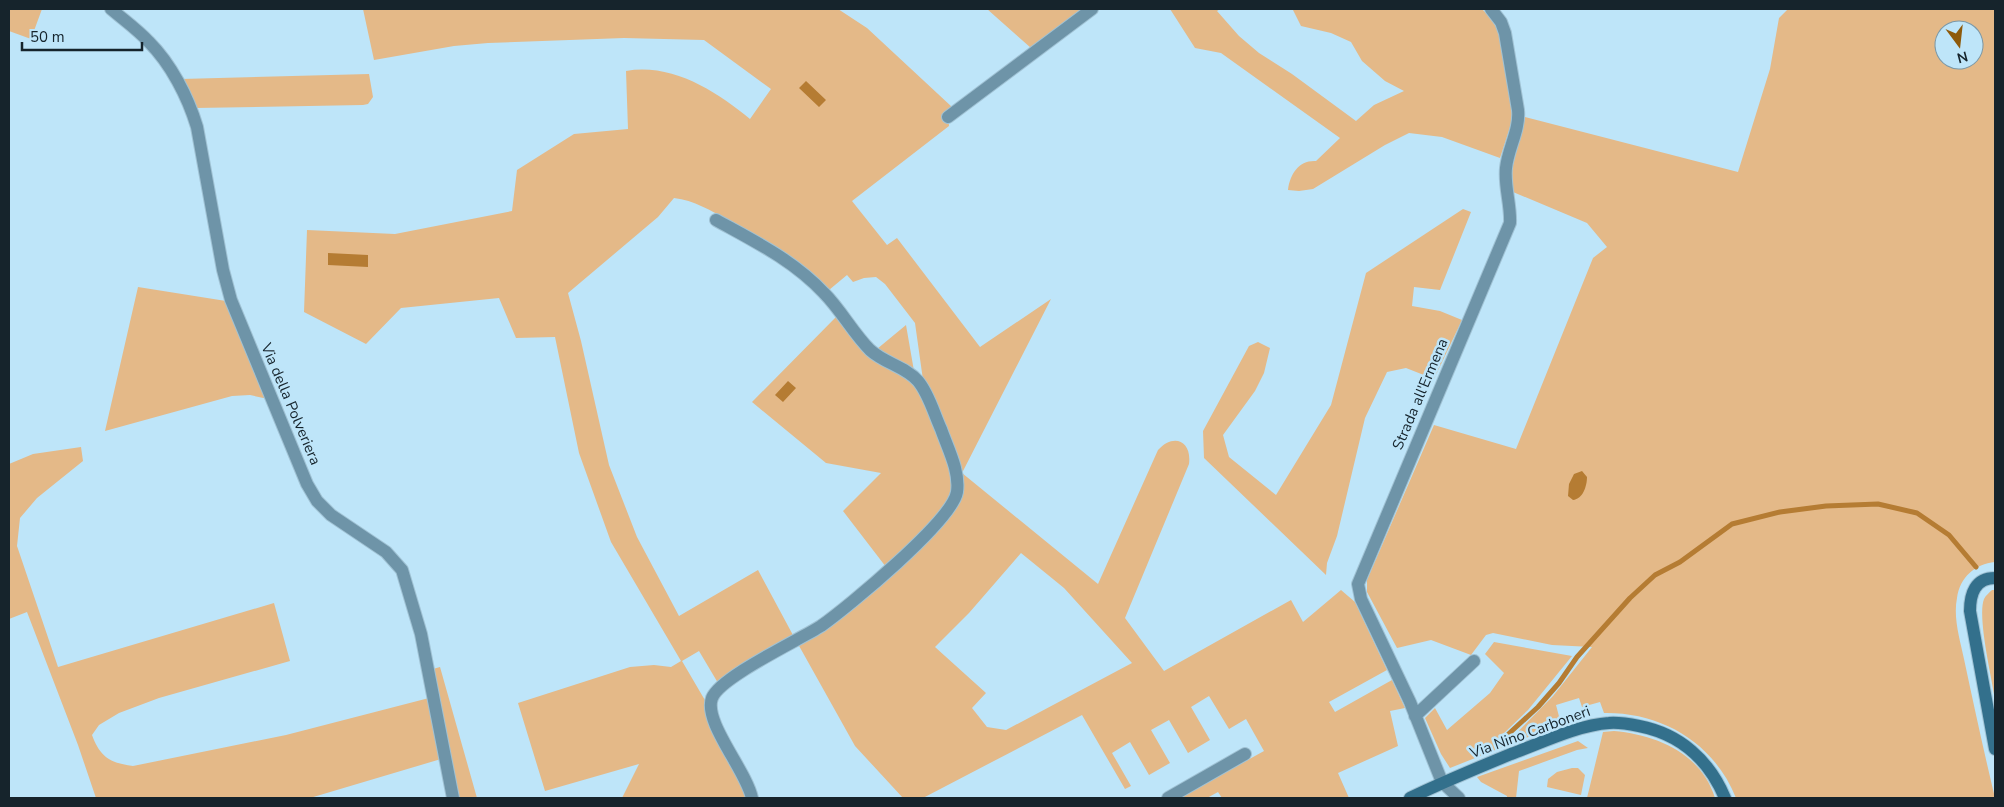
<svg xmlns="http://www.w3.org/2000/svg" width="2004" height="807" viewBox="0 0 2004 807" font-family="'Nunito Sans',sans-serif">
  <style>
    .green { fill: #e4b988; fill-rule: evenodd }
    .water { fill: #b57c33 }
    .lines { fill: none; stroke-linecap: round; stroke-linejoin: round }
    .stream { stroke: #b57c33; stroke-width: 5 }
    .street-casing { stroke: #a0c2d4; stroke-width: 14 }
    .secondary-casing { stroke: #a0c2d4; stroke-width: 14 }
    .street { stroke: #6e94a8; stroke-width: 12 }
    .secondary { stroke: #33708c; stroke-width: 12 }
    .labels { text-anchor: middle; stroke-width: 5; stroke-linejoin: round; paint-order: stroke }
    .street-label { font-size: 15px; fill: #16242c; stroke: #bee5f9 }
  </style>
  <rect width="100%" height="100%" fill="#bee5f9"/>
  <!-- green -->
  <path class="green" d="M10,9H42L31,39L9,31Z
    M363,9H838L867,28L952,107L948,111L949,126L852,201L887,245L897,238L980,347L1051,299L962,473L1098,584L1158,450C1173,433 1192,440 1189,464L1125,618L1164,671L1291,600L1303,622L1341,590L1355,602L1387,670L1329,702L1335,712L1392,680L1405,708L1390,711L1398,746L1338,773L1349,798H1222L1218,792L1207,798H1179L1264,751L1246,719L1229,729L1209,696L1191,707L1210,740L1188,753L1169,720L1151,730L1170,763L1149,775L1130,742L1112,753L1131,786L1125,789L1082,715L923,798H903L855,746L798,644L953,513L960,503L963,491L923,380L915,323L885,284L876,277L864,278L853,282L847,275L829,290C800,258 765,240 728,220C711,211 694,200 674,198L658,217L568,293L581,341L609,465L637,537L679,616L758,570L794,637L718,683L699,651L682,661L706,702L705,713L709,726L742,785L746,798H622L639,764L545,791L518,703L630,667L654,665L671,667L681,661L611,542L579,453L555,337L516,338L499,298L401,308L366,344L304,312L307,230L395,234L512,211L517,170L574,134L628,129L626,71C672,63 716,91 750,119L771,89L704,40L624,38L488,43L454,46L374,60ZM1021,553L1064,588L1132,663L1006,730L987,727L972,708L986,693L935,647L969,613Z
    M987,9H1083L1031,48Z
    M1170,9H1220L1217,11L1239,36L1259,53L1292,74L1356,121L1374,105L1404,91L1385,81L1362,61L1351,42L1331,33L1301,26L1293,10L1289,9H1482L1491,18L1499,33L1512,112V121L1500,158L1442,137L1409,133L1385,145L1313,189L1299,191L1288,190C1290,174 1299,160 1316,161L1340,138L1221,53L1195,48Z
    M1788,9H1995V562C1975,564 1960,577 1957,598C1953,618 1960,640 1964,659C1974,706 1984,752 1995,798H1736C1714,743 1662,712 1604,713L1600,702L1582,707L1579,698L1556,705L1561,724L1450,768L1441,754L1425,718L1435,708L1447,730L1490,693L1504,673L1485,654L1494,642L1572,656L1528,710L1501,736L1505,745L1553,696L1592,647L1552,645L1493,633L1486,635L1471,655L1431,640L1397,648L1367,592V580L1434,425L1516,449L1593,258L1607,247L1587,223L1513,192L1511,173L1525,117L1738,172L1770,69L1779,18ZM1944,30H1974V60H1944Z
    M369,74L373,97L368,104L363,105L195,108L181,79Z
    M1463,209L1471,212L1440,290L1414,287L1412,306L1440,311L1462,320L1434,379L1406,368L1387,372L1365,418L1337,536L1327,563L1326,575L1204,458L1203,431L1249,346L1258,342L1270,348L1264,373L1255,391L1223,435L1229,457L1276,495L1331,405L1366,273Z
    M138,287L226,301L268,399L250,395L232,396L105,431Z
    M836,317L913,382L922,396L950,468L952,492L946,506L886,567L843,511L881,473L826,463L752,402Z
    M906,325L914,371L877,349Z
    M81,447L83,461L37,498L20,518L17,546L58,667L274,603L290,661L159,698L119,713L99,725L92,735C100,757 110,763 133,766L286,735L429,698L441,759L310,798H96L78,745L27,612L9,619V464L33,454Z
    M1992,590H1995V700C1992,678 1977,617 1984,599C1986,595 1989,593 1992,590Z
    M440,667L477,798H459L433,669Z
    M1614,731C1657,735 1701,753 1715,798H1587L1603,732Z
    M1578,741L1588,748L1577,750L1519,771L1516,798H1507V796L1481,782L1477,777Z
    M1572,768H1578L1585,775L1581,795L1547,787L1548,779L1557,772Z"/>
  <!-- water -->
  <path class="water" d="M806,81L826,100L819,107L799,88Z
    M328,253L368,255V267L328,265Z
    M788,381L796,388L783,402L775,395Z
    M1582,471L1587,477C1587,486 1583,499 1573,500L1568,496L1569,484L1574,474Z"/>
  <g class="lines">
    <!-- stream -->
    <path class="stream" d="M1503,739L1538,707L1559,683L1577,657L1630,598L1655,575L1680,562L1732,524L1780,512L1826,506L1878,504L1917,513L1949,535L1976,567"/>
    <!-- street casing -->
    <g class="street-casing">
      <path id="street" d="M111,9C124,20 138,30 149,42C171,64 188,97 197,127L223,270L231,300L307,484L317,501L331,515L386,552L402,570L421,634L453,798
        M948,117L1092,9
        M716,220C754,241 793,260 824,293C841,310 853,333 870,350C884,363 906,367 918,381C929,394 934,414 941,429C948,449 960,471 957,492C952,521 848,607 821,626C799,640 720,677 712,698C703,722 746,770 752,798
        M1415,716L1474,661
        M1168,798L1245,754
        M1459,798L1442,782L1410,702L1361,599L1358,584L1510,223C1511,205 1504,186 1506,168C1508,148 1520,130 1518,110L1505,33L1501,22L1491,9"/>
    </g>
    <!-- secondary casing -->
    <g class="secondary-casing">
      <path id="secondary" d="M1995,578C1975,578 1970,594 1970,611L1995,749
        M1410,798C1443,782 1477,768 1511,754C1541,743 1578,725 1609,723C1619,722 1629,724 1639,726C1680,734 1709,760 1725,798"/>
    </g>
    <!-- street -->
    <use href="#street" class="street"/>
    <!-- secondary -->
    <use href="#secondary" class="secondary"/>
  </g>
  <g class="labels">
    <!-- street labels -->
    <g class="street-label">
      <text transform="translate(1420 394) rotate(-67)" y="5">Strada all'Ermena</text>
      <text transform="translate(291 404) rotate(67)" y="5">Via della Polveriera</text>
      <text transform="translate(1530 732) rotate(-20)" y="5">Via Nino Carboneri</text>
    </g>
  </g>
  <!-- border -->
  <rect width="2004" height="807" fill="none" stroke="#16242c" stroke-width="20"/>
  <!-- north arrow -->
  <g transform="translate(1959 45) rotate(165)"><circle r="24" fill="#bee5f9" stroke="#7b98a7"/>
  <path d="M0-4L9 19L0 12L-9 19Z" fill="#8e5a0b"/>
  <text y="-8" font-size="14" font-weight="bold" text-anchor="middle" fill="#16242c">N</text>
  </g>
  <!-- scale -->
  <path d="M22 42v8h120v-8" fill="none" stroke="#16242c" stroke-width="2.5"/>
  <text x="30" y="42" font-size="15" fill="#16242c" stroke="#bee5f9" stroke-width="4" paint-order="stroke">50 m</text>
</svg>
